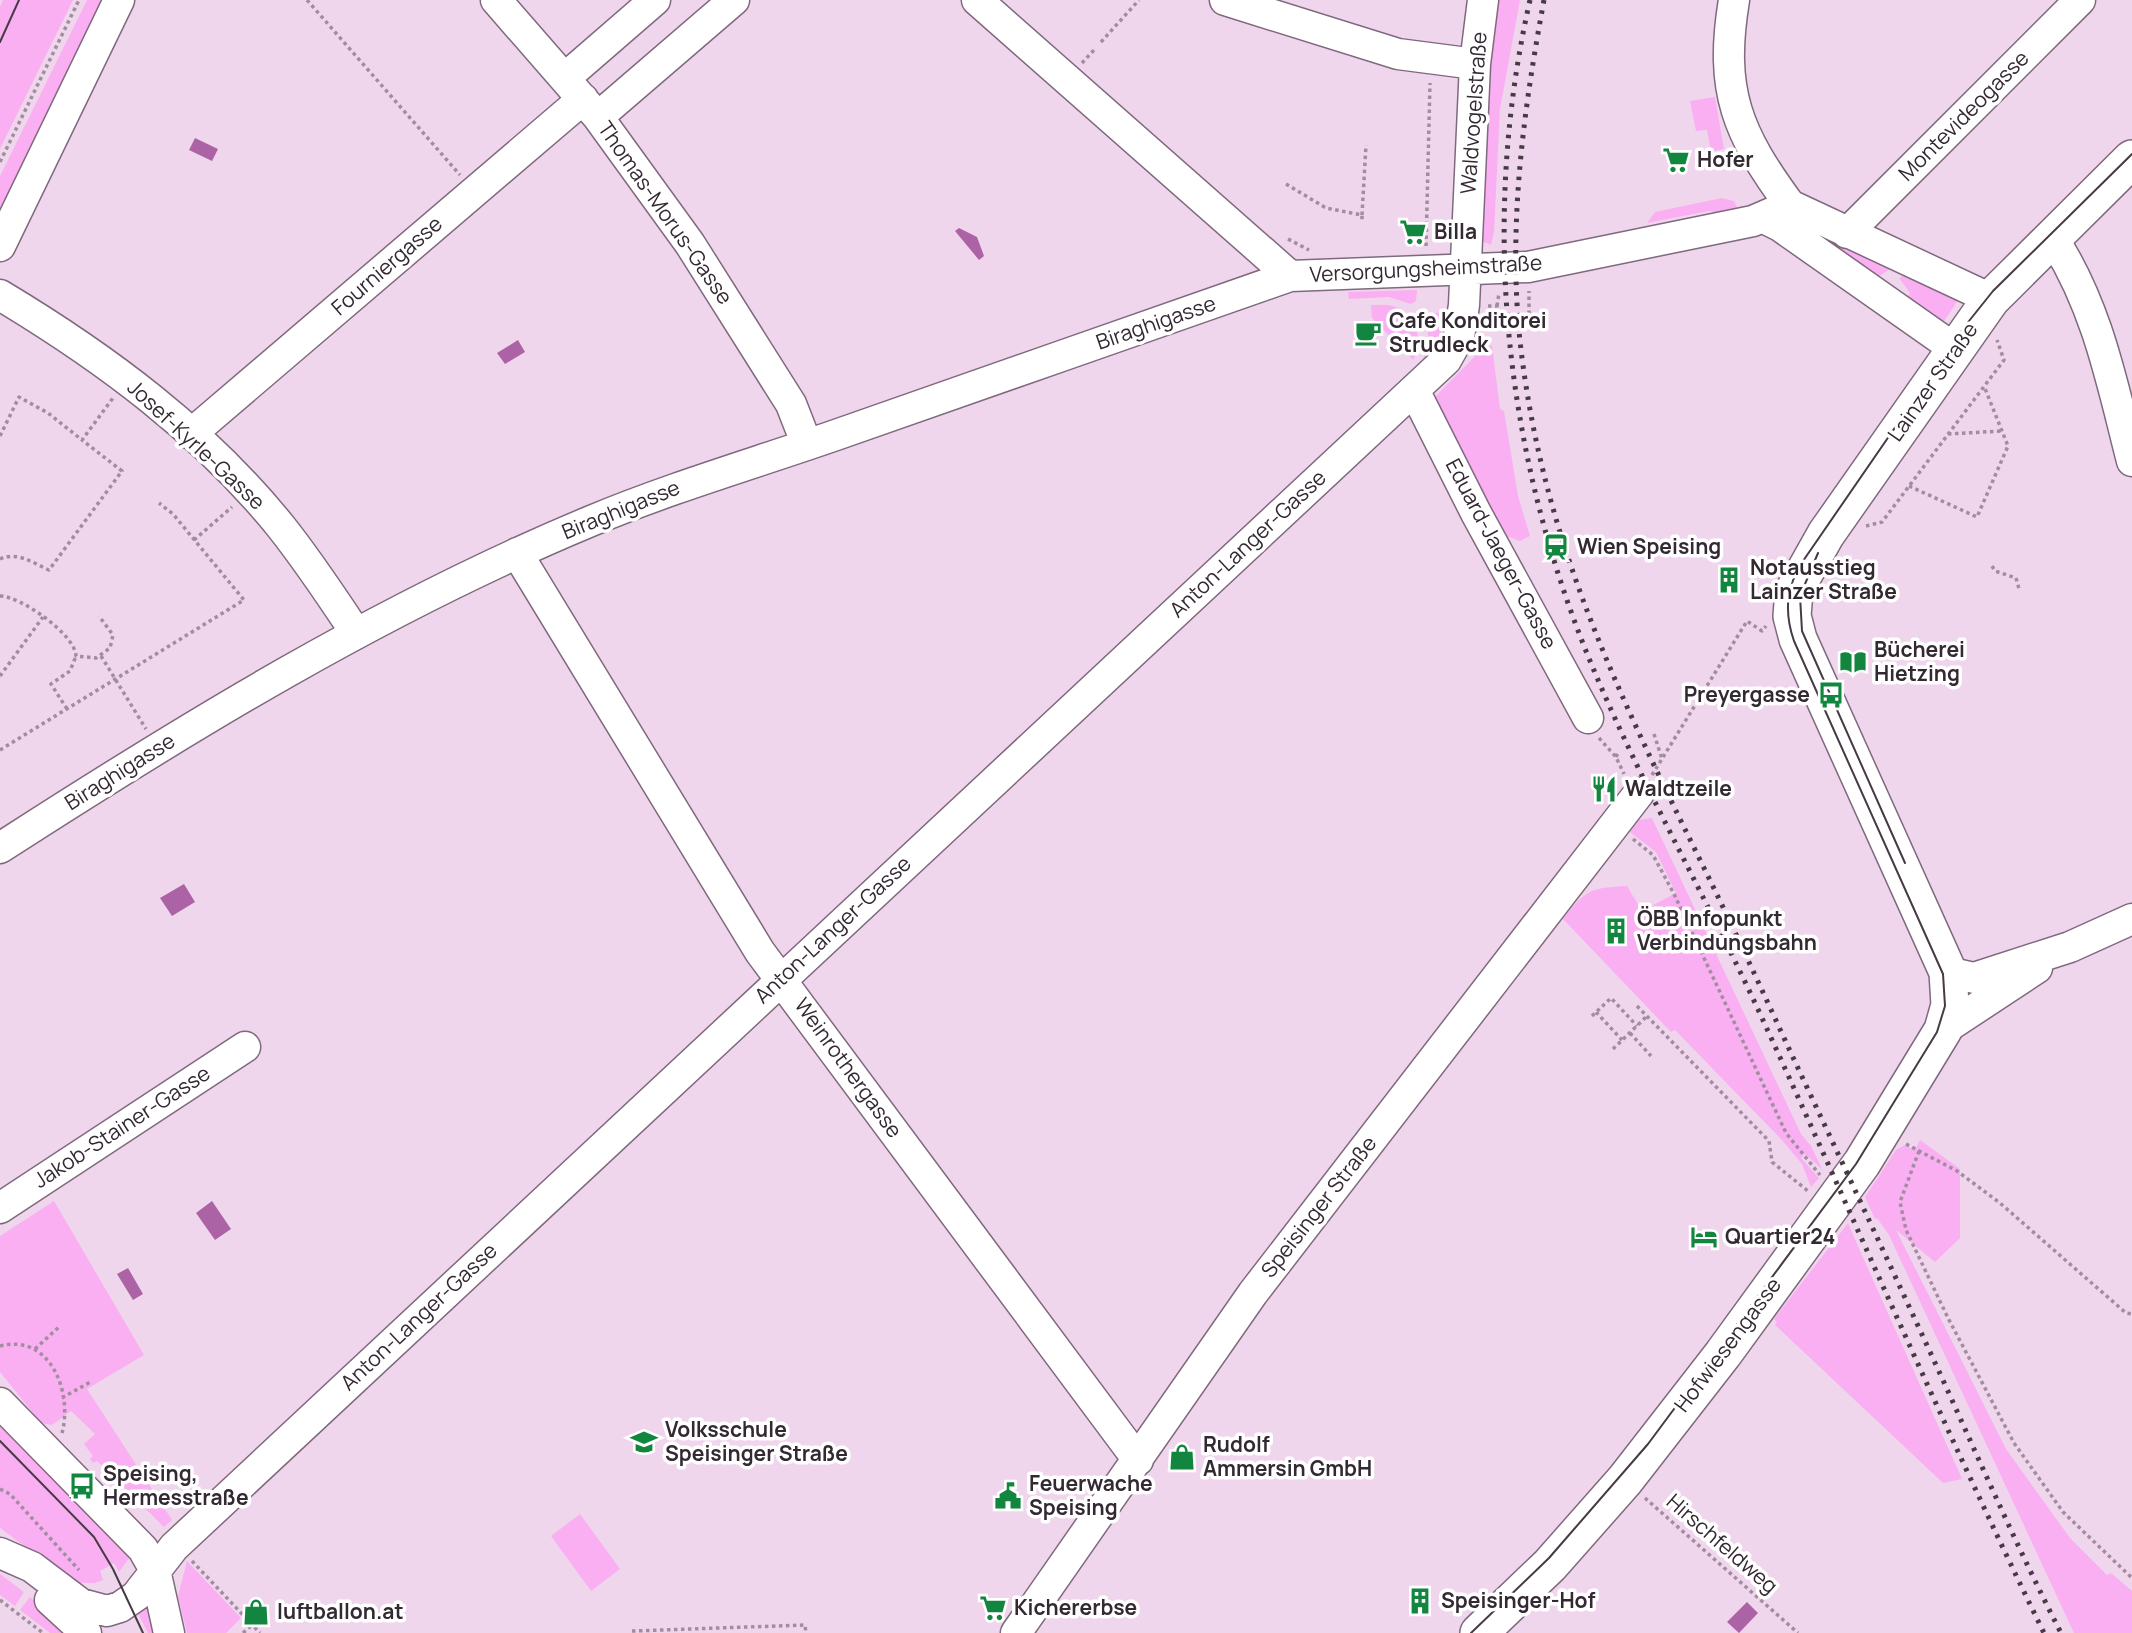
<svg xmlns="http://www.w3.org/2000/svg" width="2132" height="1633" viewBox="0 0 2132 1633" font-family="Manrope,sans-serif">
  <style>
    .green { fill: #f9aff2 }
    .water { fill: #ac63a6 }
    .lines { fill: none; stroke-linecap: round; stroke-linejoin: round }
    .minor-casing { stroke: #7f697d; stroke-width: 33 }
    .major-casing { stroke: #7f697d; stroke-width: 40 }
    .path { stroke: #a08d9e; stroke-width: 3.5; stroke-dasharray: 3.5 3.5; stroke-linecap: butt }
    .minor { stroke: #fff; stroke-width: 30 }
    .major { stroke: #fff; stroke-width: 37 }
    .tram { stroke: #463b45; stroke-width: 2 }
    .rail { stroke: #463b45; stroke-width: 5; stroke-dasharray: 3.5 7; stroke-linecap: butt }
    .labels { text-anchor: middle; stroke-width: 7; stroke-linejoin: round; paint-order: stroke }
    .street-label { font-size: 21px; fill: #332932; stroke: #fff }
    .poi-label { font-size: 21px; font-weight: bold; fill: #332932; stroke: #fff; text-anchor: start }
  </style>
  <rect width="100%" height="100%" fill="#f0d6ed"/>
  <!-- green -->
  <path class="green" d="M3,0H73L0,149V7Z
    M87,0H103L0,210V176Z
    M1499,0H1520L1500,109L1494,232L1491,245L1479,240L1483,85Z
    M1715,97L1724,149L1711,152L1707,130L1696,131L1690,101Z
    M1722,198L1734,201L1739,212L1725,214L1709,211L1647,223L1655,212Z
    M1807,228L1896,265L1869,283Z
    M1910,272L1960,297L1939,329L1902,305L1910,293L1899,278Z
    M1417,290L1416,301L1411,304L1389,297L1349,299L1348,292Z
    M1371,305C1378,305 1386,304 1393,306C1415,312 1425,342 1413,360L1372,318Z
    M1453,311L1437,354L1422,362L1428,344V314Z
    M1485,346H1492L1500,409L1504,411L1518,496L1530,536L1520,541L1496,532L1429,403Z
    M1652,818L1801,1134L1811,1146L1822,1169L1805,1154L1801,1158L1819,1178L1811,1187L1802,1164L1781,1139L1675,1030L1671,1032L1563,919C1586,889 1591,888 1627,886L1642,911L1676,893L1656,852L1630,832L1639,820Z
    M1920,1140L1960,1169V1238L1935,1262L1896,1230L2006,1449L2070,1538L2107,1575L2111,1573L2132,1591V1633H2074L1889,1235L1877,1218L1875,1219L1865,1197L1896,1150L1905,1145L1915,1150Z
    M54,1201L144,1355L87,1389L172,1520L164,1527L97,1461L93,1463L90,1459L93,1456L84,1444L95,1434L71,1411L52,1425L41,1423L0,1372V1236Z
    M1848,1223L1857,1244L1962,1479L1943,1483L1775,1325L1777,1322L1774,1319Z
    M0,1420L130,1557L119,1572L114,1563L100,1571L103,1580L95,1583H74L0,1528Z
    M580,1514L620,1569L591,1591L551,1536Z
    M187,1561L241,1618L226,1633H187L178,1596Z
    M0,1574L24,1592L15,1606L0,1595Z
    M30,1597L69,1633H50L20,1610Z
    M148,1602L159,1633H148L136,1610Z"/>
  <!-- water -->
  <path class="water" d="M195,138L218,149L212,161L189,150Z
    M959,228L977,237L984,256L979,260L955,231Z
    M518,340L525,352L505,364L497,353Z
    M184,884L195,902L172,916L160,898Z
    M212,1201L231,1229L215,1240L196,1213Z
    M128,1268L143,1294L133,1300L117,1274Z
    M1747,1602L1758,1613L1739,1633L1727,1622Z"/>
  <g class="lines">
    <!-- minor casing -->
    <g class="minor-casing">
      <path id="minor" d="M496,0L598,117L690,244L791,404L807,445
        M977,0L1290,276L1528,267L1753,221L1790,205L1991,299
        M1225,0L1398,54L1475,64
        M1734,0C1719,91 1737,133 1790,205
        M565,78L655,0
        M598,117L734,0
        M1764,218L1780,226L1955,349
        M1847,233L2080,0
        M2052,237C2097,305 2112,383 2132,461
        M0,246L119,0
        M0,295C105,358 205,432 282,528C309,562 332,597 356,633
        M1414,390L1476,513L1588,718
        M191,434L583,99
        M517,553L760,952L1138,1460
        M0,848C189,726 382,608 591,521C670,488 752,464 833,436C985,383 1138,329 1290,276
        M1948,972L1974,978L2070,947L2132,919
        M1943,1030L2037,968
        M0,1208L245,1047
        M0,1403L143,1549L155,1570L169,1633
        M0,1553L32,1567L81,1604L107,1611L120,1607L136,1596L174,1547L1446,360L1459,337L1464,305L1475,64L1483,0
        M50,1600L86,1633
        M1016,1633L1253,1293L1639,793"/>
    </g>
    <!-- major casing -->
    <g class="major-casing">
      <path id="major" d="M1479,1633L1550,1565L1625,1480L1723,1354L1862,1163L1943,1030L1950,1005L1948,972L1798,639L1792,616L1794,591L1826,534L1991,299L2132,159"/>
    </g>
    <!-- path -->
    <path class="path" d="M307,0L460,175
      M1101,42L1139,0
      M1082,63L1095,49
      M0,162L79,0
      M1286,184L1326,208L1362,215V220
      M1362,215L1366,145
      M1288,239L1309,250
      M1426,246L1430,83
      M1488,306H1497L1499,323
      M1497,306L1499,293
      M1529,321V291
      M1948,434L2002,431
      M0,436L19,397L48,413L82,440L113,398
      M1909,486L1977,517L2008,446L1984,386
      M1866,526L1882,522L2004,360L1997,340
      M194,540L232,507
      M0,559C17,551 33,563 49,570L122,471L82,440
      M1992,566L1995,571L2016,578L2019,589
      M0,596C20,596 75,634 76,656L96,658L110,648L113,635L99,616
      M101,656L146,729
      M0,676L43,617
      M67,709L51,684L70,671L76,656
      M1654,734L1662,759
      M1599,738L1616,757L1624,774
      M0,750L244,600L173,514L159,503
      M1616,757L1619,751
      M1652,775L1747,621L1762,631L1766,626
      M1633,839L1653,855L1674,894L1786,1133L1820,1175
      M1637,1006L1769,1141L1772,1162L1808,1191
      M1596,1012L1622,1040
      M1592,1016L1611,998L1637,1026
      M1630,1033L1651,1056
      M1613,1049L1647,1016
      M1906,1144L1957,1171L2000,1203L2126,1313L2132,1314
      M1919,1151L1900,1202L1906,1230L1948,1318L2014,1443L2063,1512L2132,1578
      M0,1346C50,1333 73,1392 62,1433
      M35,1349L60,1326
      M62,1398L92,1381
      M0,1489L10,1494L79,1570
      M1645,1498L1798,1633
      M192,1561L260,1633
      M0,1600L43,1633
      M632,1631L805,1625L806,1633
      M243,1633L252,1625"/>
    <!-- minor -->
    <use href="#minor" class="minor"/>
    <!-- major -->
    <use href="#major" class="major"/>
    <!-- tram -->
    <path class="tram" d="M0,42L19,0
      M1818,553L1800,596L1802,631L1905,863
      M0,1441L94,1537L113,1569L143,1633
      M1471,1633L1549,1558L1648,1444L1856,1164L1937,1032L1945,1006L1943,974L1794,641C1784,612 1786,587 1803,561L1965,326L1993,291L2132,154"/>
    <!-- rail -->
    <path class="rail" d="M1530,0C1481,216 1503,441 1584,646C1635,774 1705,894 1762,1018C1856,1223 1945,1431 2044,1633
      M1544,0C1523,113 1508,226 1520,341C1542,539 1618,693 1704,868C1734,929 1762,990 1790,1051C1841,1160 1892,1269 1942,1378C1981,1464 2018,1549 2061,1633"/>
  </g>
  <!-- icons -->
  <defs>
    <g id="supermarket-bare" transform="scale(2.1)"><path d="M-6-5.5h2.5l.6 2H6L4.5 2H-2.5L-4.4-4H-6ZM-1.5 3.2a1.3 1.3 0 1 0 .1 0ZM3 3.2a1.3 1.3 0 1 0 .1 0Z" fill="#12853e" stroke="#fff" stroke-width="2.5" paint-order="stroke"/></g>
    <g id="cafe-bare" transform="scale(2.1)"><path d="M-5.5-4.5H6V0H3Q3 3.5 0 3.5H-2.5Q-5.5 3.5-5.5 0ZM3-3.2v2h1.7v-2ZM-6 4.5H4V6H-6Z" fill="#12853e" stroke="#fff" stroke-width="2.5" paint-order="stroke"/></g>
    <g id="station-bare" transform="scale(2.1)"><path d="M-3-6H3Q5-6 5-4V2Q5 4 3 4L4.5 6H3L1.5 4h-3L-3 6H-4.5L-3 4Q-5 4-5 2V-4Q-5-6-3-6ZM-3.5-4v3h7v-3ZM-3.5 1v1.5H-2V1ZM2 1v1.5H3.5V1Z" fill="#12853e" stroke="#fff" stroke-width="2.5" paint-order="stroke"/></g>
    <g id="building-bare" transform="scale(2.1)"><path d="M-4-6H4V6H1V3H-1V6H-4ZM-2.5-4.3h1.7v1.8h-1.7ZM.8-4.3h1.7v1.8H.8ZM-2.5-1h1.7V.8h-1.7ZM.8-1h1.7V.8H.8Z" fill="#12853e" stroke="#fff" stroke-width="2.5" paint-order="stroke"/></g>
    <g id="library-bare" transform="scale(2.1)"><path d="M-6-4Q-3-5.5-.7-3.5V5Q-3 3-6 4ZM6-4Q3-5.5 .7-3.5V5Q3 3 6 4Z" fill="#12853e" stroke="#fff" stroke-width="2.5" paint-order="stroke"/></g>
    <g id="bus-bare" transform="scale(2.1)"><path d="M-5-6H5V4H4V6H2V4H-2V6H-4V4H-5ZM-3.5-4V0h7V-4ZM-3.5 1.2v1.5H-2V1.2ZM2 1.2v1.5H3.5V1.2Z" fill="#12853e" stroke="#fff" stroke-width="2.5" paint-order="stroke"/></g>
    <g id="restaurant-bare" transform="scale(2.1)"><path d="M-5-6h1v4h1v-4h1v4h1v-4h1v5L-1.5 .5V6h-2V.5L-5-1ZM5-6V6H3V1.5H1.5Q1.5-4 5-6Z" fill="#12853e" stroke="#fff" stroke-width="2.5" paint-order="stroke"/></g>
    <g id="hotel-bare" transform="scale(2.1)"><path d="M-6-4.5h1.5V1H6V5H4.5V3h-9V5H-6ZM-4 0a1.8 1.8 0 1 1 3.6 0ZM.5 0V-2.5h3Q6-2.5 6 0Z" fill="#12853e" stroke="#fff" stroke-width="2.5" paint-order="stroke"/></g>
    <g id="school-bare" transform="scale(2.1)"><path d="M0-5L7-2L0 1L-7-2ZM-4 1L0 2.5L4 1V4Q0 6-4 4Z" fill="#12853e" stroke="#fff" stroke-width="2.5" paint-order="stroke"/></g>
    <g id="shop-bare" transform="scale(2.1)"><path d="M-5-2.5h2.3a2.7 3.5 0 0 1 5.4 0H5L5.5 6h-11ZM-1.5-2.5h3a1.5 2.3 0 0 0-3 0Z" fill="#12853e" stroke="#fff" stroke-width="2.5" paint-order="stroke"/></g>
    <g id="civic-bare" transform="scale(2.1)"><path d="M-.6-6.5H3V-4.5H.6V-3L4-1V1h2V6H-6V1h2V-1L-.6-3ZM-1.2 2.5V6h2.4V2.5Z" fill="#12853e" stroke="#fff" stroke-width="2.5" paint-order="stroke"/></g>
  </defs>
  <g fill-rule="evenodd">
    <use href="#supermarket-bare" x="1676" y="160"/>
    <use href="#supermarket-bare" x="1413" y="232"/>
    <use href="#cafe-bare" x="1368" y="333"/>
    <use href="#station-bare" x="1556" y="547"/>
    <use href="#building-bare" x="1729" y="580"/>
    <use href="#library-bare" x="1853" y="662"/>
    <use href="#bus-bare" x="1831" y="695"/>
    <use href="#restaurant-bare" x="1604" y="789"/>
    <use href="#building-bare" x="1616" y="931"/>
    <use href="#hotel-bare" x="1704" y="1237"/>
    <use href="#school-bare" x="644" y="1442"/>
    <use href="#shop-bare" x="1182" y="1457"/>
    <use href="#bus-bare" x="82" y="1486"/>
    <use href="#civic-bare" x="1008" y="1496"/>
    <use href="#building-bare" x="1420" y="1601"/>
    <use href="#supermarket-bare" x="993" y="1608"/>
    <use href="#shop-bare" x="256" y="1612"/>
  </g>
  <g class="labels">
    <!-- street labels -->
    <g class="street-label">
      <text transform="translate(1474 113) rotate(-86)" y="7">Waldvogelstraße</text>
      <text transform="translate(1964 116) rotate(-45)" y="7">Montevideogasse</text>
      <text transform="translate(665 213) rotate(55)" y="7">Thomas-Morus-Gasse</text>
      <text transform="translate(387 266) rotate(-41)" y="7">Fourniergasse</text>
      <text transform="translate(1426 269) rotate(-3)" y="7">Versorgungsheimstraße</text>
      <text transform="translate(1156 323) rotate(-19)" y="7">Biraghigasse</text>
      <text transform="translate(1933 382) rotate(-55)" y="7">Lainzer Straße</text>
      <text transform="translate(196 445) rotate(43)" y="7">Josef-Kyrle-Gasse</text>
      <text transform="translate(621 510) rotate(-22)" y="7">Biraghigasse</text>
      <text transform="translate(1248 544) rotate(-43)" y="7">Anton-Langer-Gasse</text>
      <text transform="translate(1501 554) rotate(62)" y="7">Eduard-Jaeger-Gasse</text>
      <text transform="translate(120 772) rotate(-32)" y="7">Biraghigasse</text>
      <text transform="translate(833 930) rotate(-43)" y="7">Anton-Langer-Gasse</text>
      <text transform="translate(848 1068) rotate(54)" y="7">Weinrothergasse</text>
      <text transform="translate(122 1127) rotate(-33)" y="7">Jakob-Stainer-Gasse</text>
      <text transform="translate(1319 1207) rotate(-52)" y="7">Speisinger Straße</text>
      <text transform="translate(419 1317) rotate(-43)" y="7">Anton-Langer-Gasse</text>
      <text transform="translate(1728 1345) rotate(-53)" y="7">Hofwiesengasse</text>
      <text transform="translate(1722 1544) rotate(41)" y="7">Hirschfeldweg</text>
    </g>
    <!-- poi labels -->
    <g class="poi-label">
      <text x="1697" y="167">Hofer</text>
      <text x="1434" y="239">Billa</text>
      <text x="1389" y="328">Cafe Konditorei<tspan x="1389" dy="24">Strudleck</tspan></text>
      <text x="1577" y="554">Wien Speising</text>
      <text x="1750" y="575">Notausstieg<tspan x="1750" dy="24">Lainzer Straße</tspan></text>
      <text x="1874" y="657">Bücherei<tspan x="1874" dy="24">Hietzing</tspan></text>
      <text x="1810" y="702" text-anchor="end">Preyergasse</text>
      <text x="1625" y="796">Waldtzeile</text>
      <text x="1637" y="926">ÖBB Infopunkt<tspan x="1637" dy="24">Verbindungsbahn</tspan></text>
      <text x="1725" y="1244">Quartier24</text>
      <text x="665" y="1437">Volksschule<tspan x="665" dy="24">Speisinger Straße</tspan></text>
      <text x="1203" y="1452">Rudolf<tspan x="1203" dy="24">Ammersin GmbH</tspan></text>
      <text x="103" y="1481">Speising,<tspan x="103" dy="24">Hermesstraße</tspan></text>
      <text x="1029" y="1491">Feuerwache<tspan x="1029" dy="24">Speising</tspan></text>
      <text x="1441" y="1608">Speisinger-Hof</text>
      <text x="1014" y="1615">Kichererbse</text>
      <text x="277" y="1619">luftballon.at</text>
    </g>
  </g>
</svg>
